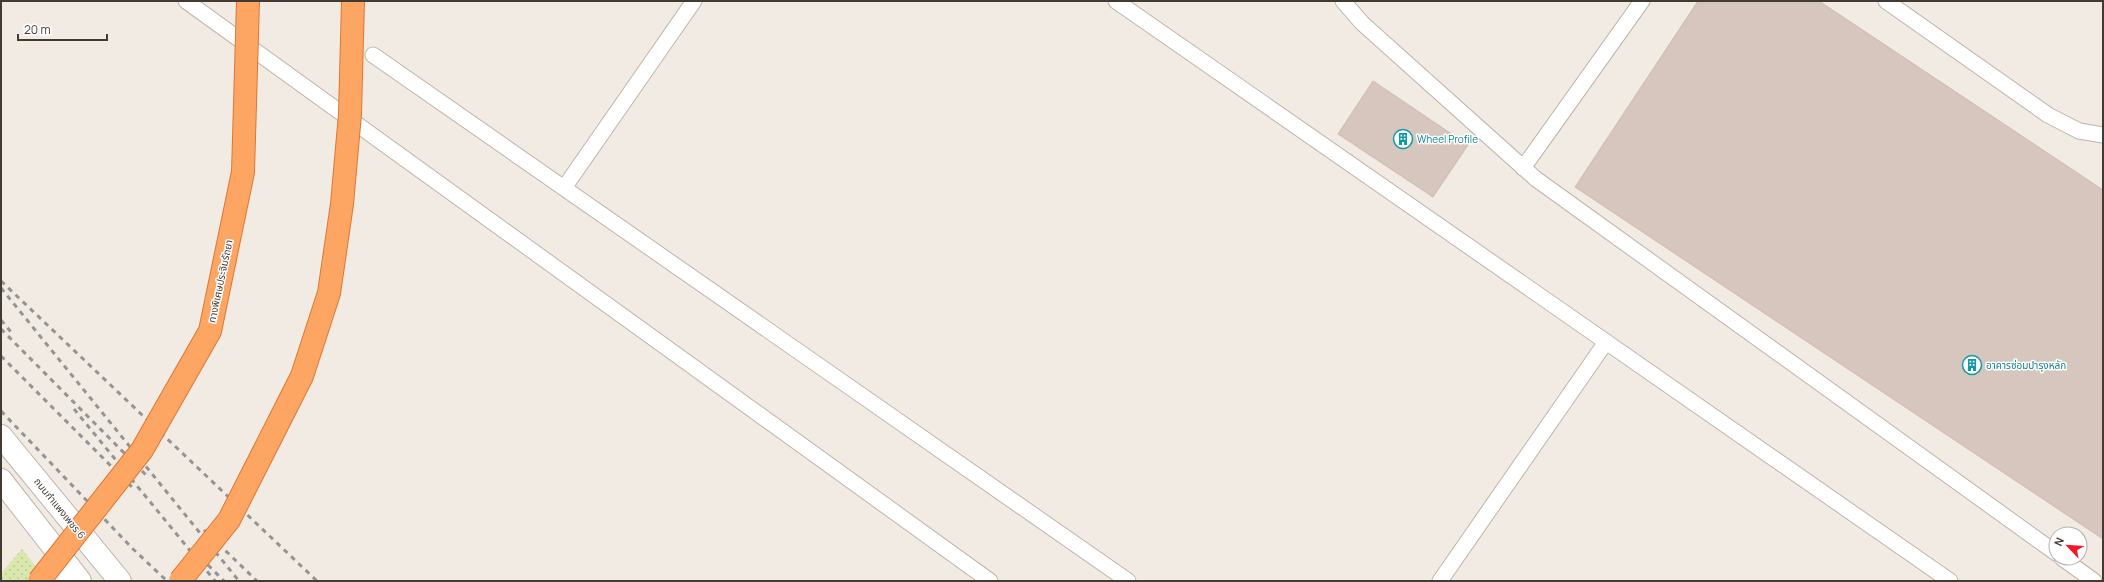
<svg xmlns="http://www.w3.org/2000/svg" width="2104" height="582" viewBox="0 0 2104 582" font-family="Manrope,'Noto Sans Thai',sans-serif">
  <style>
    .grass { fill: url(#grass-dots) }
    .building { fill: #d7c6bd; stroke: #cebaad }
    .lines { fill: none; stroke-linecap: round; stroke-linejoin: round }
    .service-casing { stroke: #c0b3aa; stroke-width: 17 }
    .minor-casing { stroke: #c0b3aa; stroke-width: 24 }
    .tertiary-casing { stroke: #c0b3aa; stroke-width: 24 }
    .service { stroke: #fff; stroke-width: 15 }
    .minor { stroke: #fff; stroke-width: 22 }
    .tertiary { stroke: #fff; stroke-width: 22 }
    .rail { stroke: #949494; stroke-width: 3; stroke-dasharray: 5 5; stroke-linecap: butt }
    .motorway-bridge-casing { stroke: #dc7734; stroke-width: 24; stroke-linecap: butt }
    .motorway-bridge { stroke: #fda664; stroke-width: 22 }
    .labels { text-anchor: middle; stroke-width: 3; stroke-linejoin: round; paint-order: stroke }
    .culture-label { font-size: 10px; fill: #0d838f; stroke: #fff; text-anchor: start }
    .street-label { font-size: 10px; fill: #443a34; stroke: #fff }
  </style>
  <defs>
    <pattern id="grass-dots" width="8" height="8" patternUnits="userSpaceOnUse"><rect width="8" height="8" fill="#dae7ad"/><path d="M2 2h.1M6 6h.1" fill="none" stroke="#bcc795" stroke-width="1.8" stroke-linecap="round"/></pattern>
  </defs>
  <rect width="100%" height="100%" fill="#f2ebe4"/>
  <!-- grass -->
  <path class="grass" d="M22,549L47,581H1V573Z"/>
  <!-- building -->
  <path class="building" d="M1698,1H1819L2103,190V539L1575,187Z
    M1373,81L1468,145L1433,197L1338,134Z"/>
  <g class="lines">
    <!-- service casing -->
    <g class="service-casing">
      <path id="service" d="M186,1L990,581
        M1116,1L1950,581
        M1343,1L1362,23L1536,179L2056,553
        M1886,1L2048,115L2079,131L2103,135
        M373,55L1128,581
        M1523,168L1642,1
        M564,188L694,1
        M2062,558L2094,581
        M1440,581L1606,342"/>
    </g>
    <!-- minor casing -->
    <g class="minor-casing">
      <path id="minor" d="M62,581L69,567"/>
    </g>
    <!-- tertiary casing -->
    <g class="tertiary-casing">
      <path id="tertiary" d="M1,436L120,581
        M1,480L80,581"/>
    </g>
    <!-- service -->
    <use href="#service" class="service"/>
    <!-- minor -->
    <use href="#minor" class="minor"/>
    <!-- tertiary -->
    <use href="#tertiary" class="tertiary"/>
    <!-- rail -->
    <path class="rail" d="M1,281L317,581
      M1,288L239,581
      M1,320L11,332
      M1,329L146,475
      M1,356L133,488
      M74,409L215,581
      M1,411L133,549L167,581
      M204,530L257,581
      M208,565L224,581"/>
    <!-- motorway-bridge casing -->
    <g class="motorway-bridge-casing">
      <path id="motorway-bridge" d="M39,581L142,450L210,331L243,172L248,1
        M180,581L229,520L302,376L329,293L342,204L350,114L353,1"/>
    </g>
    <!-- motorway-bridge -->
    <use href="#motorway-bridge" class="motorway-bridge"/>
  </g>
  <!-- icons -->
  <defs>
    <g id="building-ring" transform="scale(1)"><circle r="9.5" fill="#fff" stroke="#0f9aa8" stroke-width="1.5"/><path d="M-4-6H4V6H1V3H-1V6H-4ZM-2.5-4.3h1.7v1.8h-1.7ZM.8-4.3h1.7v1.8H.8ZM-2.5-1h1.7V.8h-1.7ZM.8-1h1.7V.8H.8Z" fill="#0f9aa8"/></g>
  </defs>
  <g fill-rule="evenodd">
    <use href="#building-ring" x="1403" y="139"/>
    <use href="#building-ring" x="1972" y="365"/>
  </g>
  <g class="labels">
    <!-- culture labels -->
    <g class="culture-label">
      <text x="1417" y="143">Wheel Profile</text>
      <text x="1986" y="369">อาคารซ่อมบำรุงหลัก</text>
    </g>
    <!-- street labels -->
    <g class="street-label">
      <text transform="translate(220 281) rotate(-78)" y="4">ทางพิเศษประจิมรัถยา</text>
      <text transform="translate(60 508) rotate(51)" y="4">ถนนกำแพงเพชร 6</text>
    </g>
  </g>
  <!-- border -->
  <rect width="2104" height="582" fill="none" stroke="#443a34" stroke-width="4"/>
  <!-- north arrow -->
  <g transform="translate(2068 546) rotate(295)"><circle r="19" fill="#ffffff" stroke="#b4b0ae"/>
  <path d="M0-3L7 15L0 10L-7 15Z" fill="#f91528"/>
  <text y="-6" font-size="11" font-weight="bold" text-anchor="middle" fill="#443a34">N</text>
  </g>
  <!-- scale -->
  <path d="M18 34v6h89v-6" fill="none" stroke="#443a34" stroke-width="2"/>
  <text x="24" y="34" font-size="12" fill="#443a34" stroke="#ffffff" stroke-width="3" paint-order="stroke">20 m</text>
</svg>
